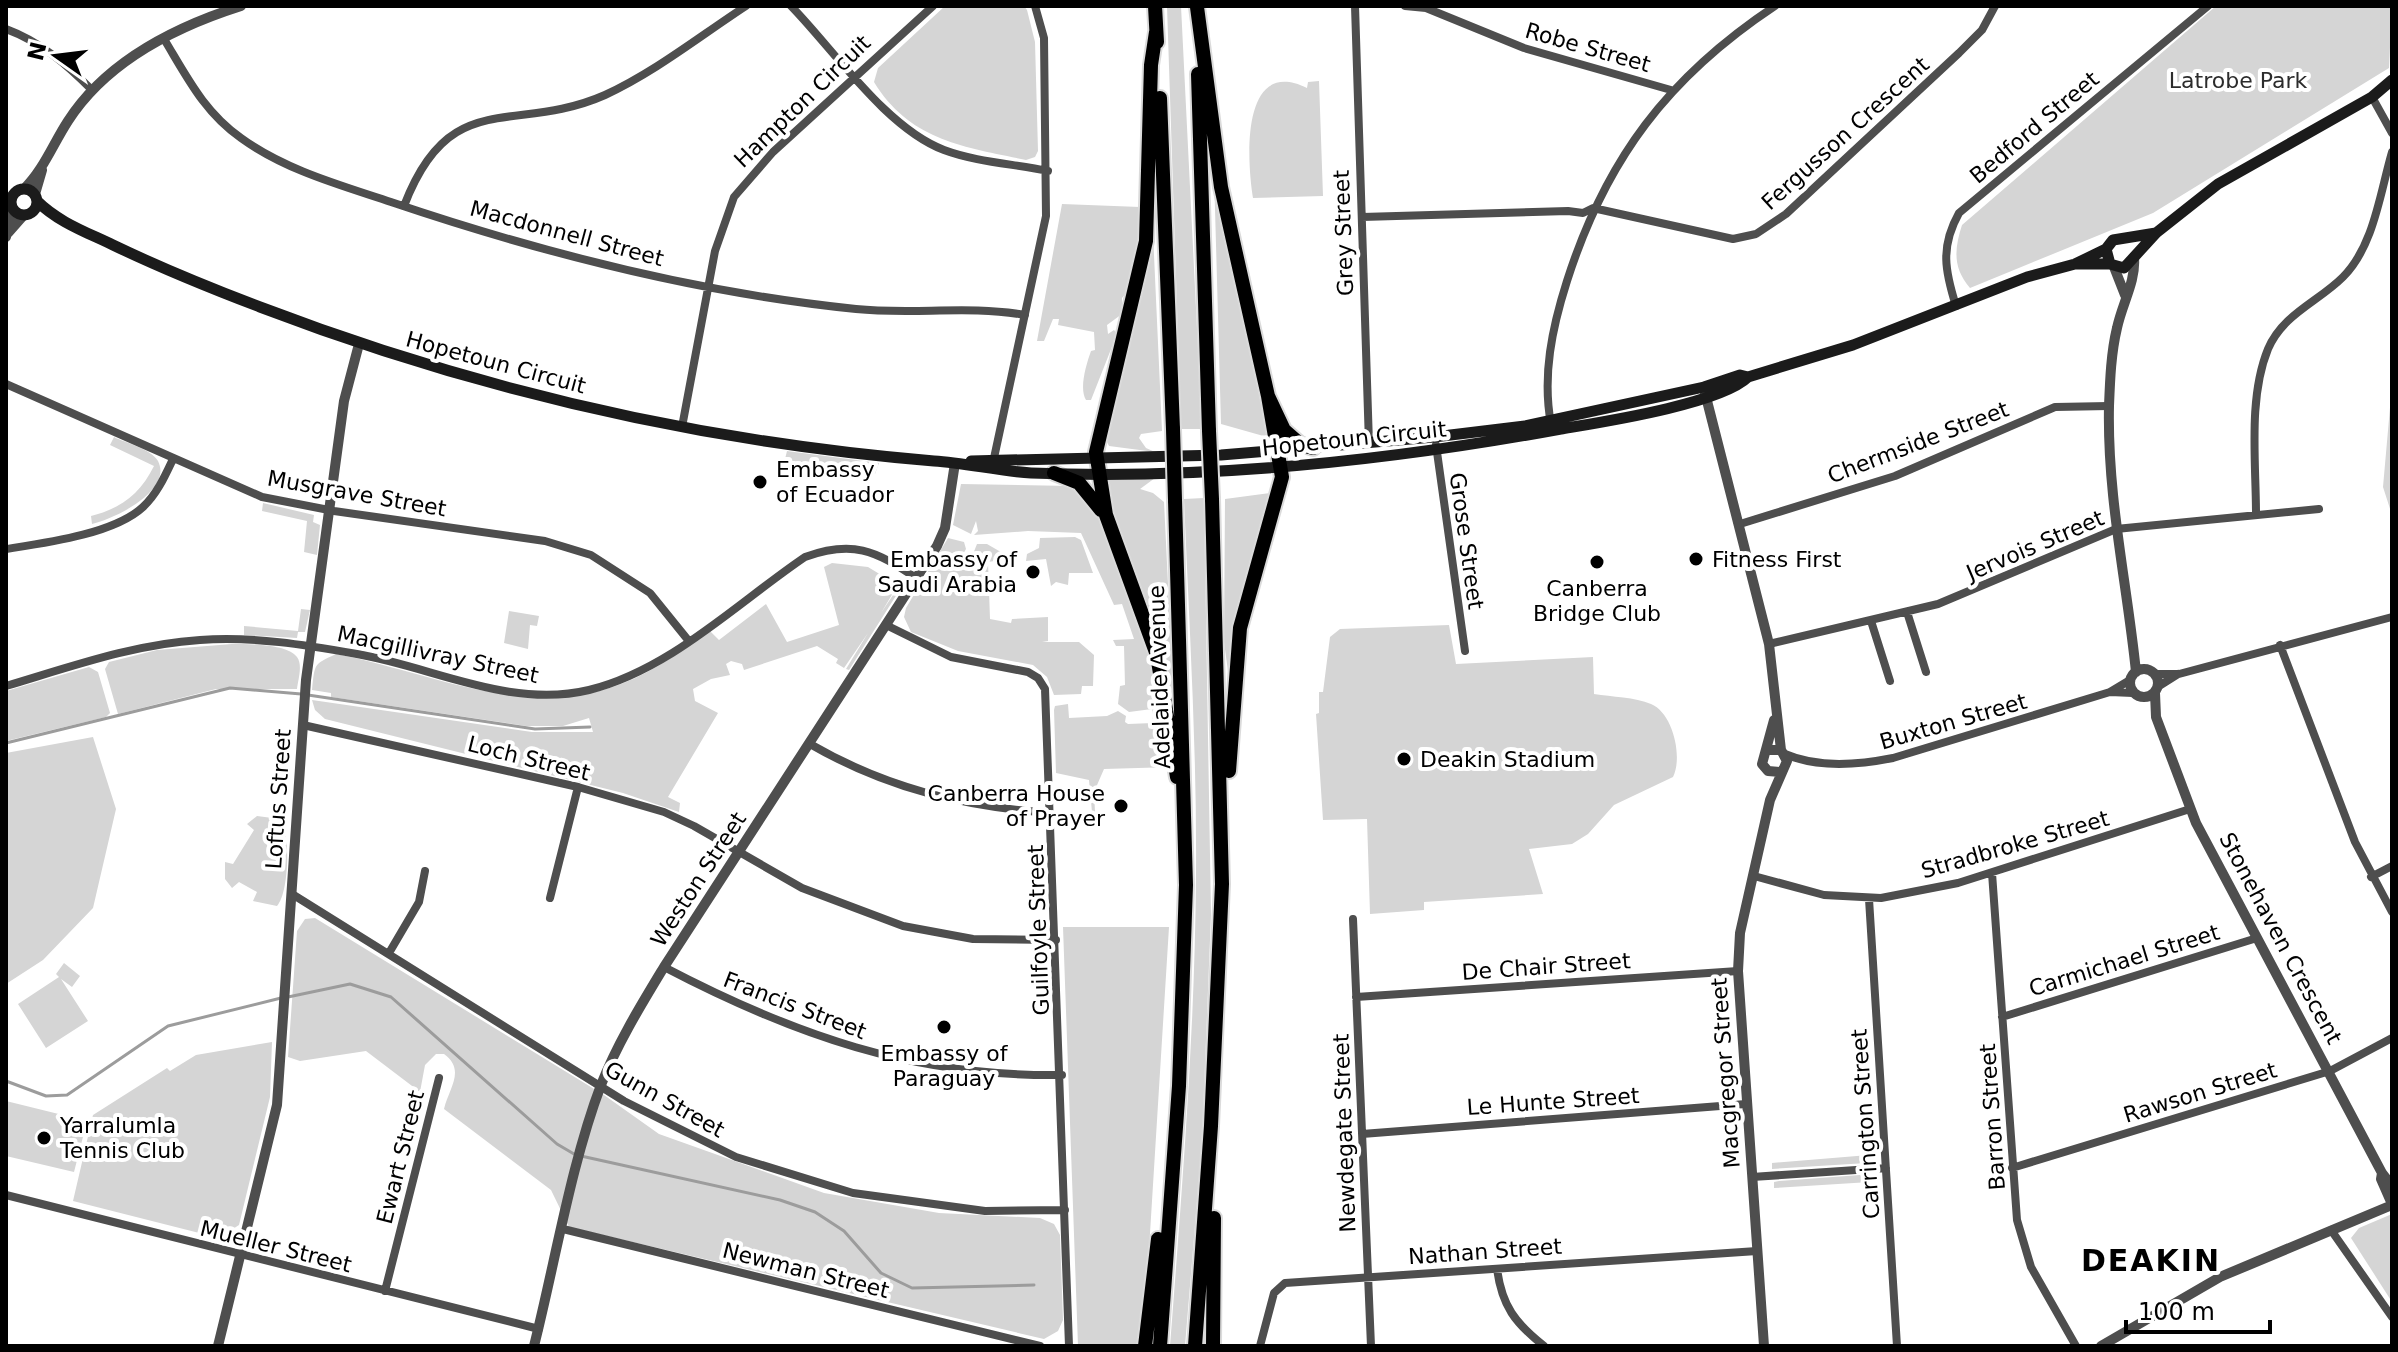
<svg xmlns="http://www.w3.org/2000/svg" width="2398" height="1352" viewBox="0 0 2398 1352" font-family="'DejaVu Sans',sans-serif">
  <style>
    .green { fill: #d5d5d5 }
    .lines { fill: none; stroke-linecap: round; stroke-linejoin: round }
    .stream { stroke: #9c9c9c; stroke-width: 3 }
    .motorway-casing { stroke: #dbdbdb; stroke-width: 18 }
    .minor { stroke: #4e4e4e; stroke-width: 8 }
    .tertiary { stroke: #4e4e4e; stroke-width: 10 }
    .secondary { stroke: #1b1b1b; stroke-width: 11 }
    .motorway { stroke: #000; stroke-width: 14 }
    .motorway-bridge-casing { stroke: #dbdbdb; stroke-width: 18; stroke-linecap: butt }
    .motorway-bridge { stroke: #000; stroke-width: 14 }
    .poi-dot { fill: #000; stroke: #fff; stroke-width: 3 }
    .labels { text-anchor: middle; stroke-width: 8; stroke-linejoin: round; paint-order: stroke }
    .street-label { font-size: 22px; fill: #000; stroke: #fff }
    .park-label { font-size: 22px; fill: #2c2c2c; stroke: #fff }
    .poi-label { font-size: 22px; fill: #000; stroke: #fff; text-anchor: start }
    .district-label { font-size: 30px; font-weight: bold; letter-spacing: 2px; fill: #000; stroke: #fff }
  </style>
  <rect width="100%" height="100%" fill="#fff"/>
  <!-- green -->
  <path class="green" d="M945,6H1024L1027,10L1035,42L1038,151L1035,157L1026,160C965,147 910,141 874,82L878,68Z
    M1167,6H1181L1202,429H1181Z
    M2216,6H2392L2389,68L2153,213L1970,288C1953,268 1954,250 1962,225Z
    M1319,81L1323,196L1253,198C1247,162 1240,55 1307,88L1308,82Z
    M1214,173L1261,404L1267,437L1221,424Z
    M1062,204L1140,207L1138,243L1126,293L1122,298V314L1107,325L1108,334L1114,330L1117,334L1091,400H1086C1079,389 1086,365 1091,351L1095,350L1094,332L1058,325L1059,319H1053L1044,341H1037Z
    M1152,211L1162,431L1141,434L1139,438L1146,448L1155,452L1109,446L1106,440Z
    M2392,385V515L2383,487Z
    M114,437C126,443 151,449 158,461C173,491 114,519 92,524L91,516C122,508 140,494 154,466L110,445Z
    M787,451L879,463L875,474L784,463Z
    M1155,478L1140,489L1153,493L1164,502L1173,686L1169,685L1107,502L1106,480Z
    M961,484L1072,486L1097,512L1129,593L1157,684L1156,699L1164,714L1172,767L1104,769L1094,792L1095,812H1092L1089,780L1056,773L1054,710L1055,706L1068,704L1069,718L1107,716L1118,711L1126,716L1125,722L1128,724L1153,723L1152,709L1129,712L1118,704L1120,686L1125,685L1124,646H1116L1113,640L1134,639L1122,604L1114,605L1081,533L1028,531L974,535L978,531L976,521L971,534L953,525Z
    M1270,493L1267,519L1230,686L1224,642L1225,499Z
    M1204,498L1211,915L1202,1141L1185,1346H1170C1182,1189 1195,1032 1196,874C1197,748 1189,623 1184,499Z
    M263,503L314,515L313,522L320,525L317,555L304,552L307,521L262,511Z
    M1075,537L1081,540L1093,573H1069L1068,585L1056,582L1051,586L1046,559L1026,561L1027,554L1039,548L1040,538Z
    M948,538L964,542L966,549L959,561L963,556L971,559L977,544H987L1006,555L1007,559L988,562L990,619L1011,623L1012,619L1048,617V641L1042,642H1079L1094,655L1093,686H1082L1081,694L1054,695L1047,677L1033,665L958,651L911,632L904,617L906,608Z
    M832,563L868,567L891,581L893,593L881,613L899,586V591L849,670L846,669L868,633L844,668L836,663L838,659L817,646L744,670L742,664L731,661L726,664L730,675L711,679L693,689L695,701L718,713L668,797L680,803L679,812L623,793L325,719L315,710L312,700L532,732H593L589,718L563,726H526L331,697V693L312,690C315,663 313,665 336,654C430,672 526,721 621,684C654,672 682,650 710,631L719,640L766,604L787,642L839,625L824,567Z
    M301,609L310,610L305,632H298L297,638L244,635V626L298,631Z
    M509,611L539,616L537,626L530,625L528,649L504,643Z
    M1449,625L1456,664L1593,657L1594,694C1612,697 1635,697 1651,704C1673,713 1683,757 1673,777L1614,805L1588,834L1572,844L1529,849L1543,894L1424,902V910L1370,914L1367,819L1323,820L1316,714L1319,713V692H1323L1330,637L1340,629Z
    M232,644C249,644 288,644 297,657C303,665 298,680 297,689H216L118,714L105,669L109,662L157,650Z
    M89,667L98,672L110,713L106,717L6,741V691Z
    M93,737L116,809L93,908L43,960L6,984V753Z
    M257,816L280,819C291,832 289,893 277,906L253,901L257,892L239,882L232,888L225,879V862L233,864L254,830L247,824Z
    M315,918L604,1095L659,1134L824,1193L939,1213L1040,1218L1054,1224L1060,1235L1063,1320L1058,1331L1044,1339L569,1227L551,1190L444,1109C449,1088 466,1070 444,1054H436L425,1065L420,1092L366,1051L300,1061L288,1057L297,931L305,919Z
    M1063,927H1169L1143,1346H1078Z
    M64,963L80,976L72,987L61,979L88,1021L46,1048L18,1004L59,977L56,974Z
    M272,1042L270,1097L239,1225L219,1238L73,1201L93,1115L167,1068L170,1071L196,1055Z
    M6,1101L87,1121L74,1172L6,1156Z
    M1869,1155L1867,1163L1772,1169V1163Z
    M1860,1175L1870,1176V1182L1774,1188V1182L1779,1181Z
    M2392,1214V1302L2351,1238L2359,1228Z"/>
  <g class="lines">
    <!-- stream -->
    <path class="stream" d="M308,695L535,729L590,727
      M6,743L230,688L301,694
      M288,997L350,984L391,997L557,1144L574,1154
      M6,1081L46,1096L67,1095L168,1026L281,998
      M581,1156L780,1200L815,1212L844,1231L881,1273L912,1288L1034,1285"/>
    <!-- motorway casing -->
    <g class="motorway-casing">
      <path id="motorway" d="M1155,6L1157,42
        M1197,7L1221,187L1268,396L1284,430L1300,444L1313,448
        M1156,32L1151,65L1146,241L1096,452L1106,515L1157,655L1177,777
        M1198,74L1209,431
        M1160,98L1173,429
        M1054,473L1079,483L1101,510
        M1229,771L1240,628L1282,477L1268,396
        M1145,1346L1158,1239
        M1160,1346L1179,1086L1186,885L1175,500
        M1195,1346L1211,1126L1222,884L1212,499
        M1213,1346L1214,1218"/>
    </g>
    <!-- minor -->
    <path class="minor" d="M791,6C834,50 886,128 944,150C976,162 1015,164 1048,171
      M1355,6L1369,444
      M1405,6L1426,8L1524,48L1671,90
      M6,29C41,42 66,64 92,90
      M164,39C187,77 204,112 241,138C285,170 340,185 391,202C542,253 698,293 856,309C913,315 968,305 1025,315
      M2372,97L2392,133
      M404,206C450,85 515,135 605,95C655,72 700,36 746,6
      M1362,217L1568,211L1583,213L1593,208L1733,239L1756,234L1786,214L1959,53L1982,30L1995,6
      M1956,306C1945,271 1940,247 1959,213L2208,6
      M6,384L262,497L334,511L545,541L591,555L650,593L688,640
      M1551,424C1542,376 1552,328 1567,281C1606,159 1668,77 1775,6
      M682,427L715,251L734,197L773,152L933,6
      M1436,445L1465,651
      M994,458L1046,216L1044,38L1035,6
      M2256,514C2256,462 2248,398 2268,349C2283,314 2318,302 2343,277C2374,246 2380,193 2392,152
      M1740,524L1895,476L2055,407L2109,406
      M6,549C45,543 114,534 143,507C157,494 165,476 173,459
      M1907,612L1926,672
      M1871,621L1890,681
      M886,625L951,657L1028,672L1038,678L1045,689L1069,1346
      M1769,644L1938,604L2116,529L2319,509
      M2280,645L2355,842L2392,912
      M2156,674H2179L2392,617
      M6,686C70,667 134,644 200,640C253,636 306,645 357,654C433,667 510,709 589,690C670,670 737,603 805,557C852,540 875,550 916,578
      M2159,686L2178,674
      M2110,692L2133,693
      M303,725L578,787L664,812L694,826L802,888L903,926L973,939L1056,940
      M810,744C886,788 964,807 1051,813
      M1785,754C1817,768 1858,765 1893,758L2110,692L2130,680
      M1992,873L2017,1220L2031,1267L2076,1346
      M1754,876L1824,895L1881,898L1958,883L2190,809
      M2371,877L2392,866
      M292,894L624,1101L736,1157L853,1193L985,1211L1065,1210
      M550,898L578,787
      M1869,899L1897,1346
      M1353,919L1371,1346
      M389,953L419,902L425,871
      M664,967C794,1035 913,1077 1062,1075
      M1356,997L1738,971
      M2002,1017L2257,938
      M1362,1134L1746,1104
      M2012,1168L2330,1071L2392,1038
      M1752,1177L1886,1168
      M6,1195L539,1329
      M563,1229L1040,1346
      M2331,1230L2392,1317
      M1497,1269C1502,1306 1515,1323 1544,1346
      M385,1291L439,1078
      M1260,1346L1274,1293L1285,1283L1757,1251"/>
    <!-- tertiary -->
    <path class="tertiary" d="M24,189C44,169 53,144 68,121C106,62 175,27 241,6
      M35,194L42,170
      M8,233L23,216
      M6,237L12,209
      M2134,258C2136,281 2122,304 2117,328C2111,353 2110,380 2109,406C2107,497 2127,583 2136,672
      M2114,267L2125,295
      M1704,389L1769,644L1781,750
      M2130 683a14 14 0 1 1 28 0a14 14 0 1 1-28 0Z
      M2155,693L2156,717L2196,823L2382,1173L2392,1186
      M1774,720L1762,764L1768,771L1781,772
      M2382,1173L2381,1179L2392,1204
      M218,1346L277,1105L306,680L344,401L359,344
      M534,1346C555,1263 571,1164 601,1085C617,1044 641,1005 664,967L937,546L945,528L955,463
      M1764,1346L1738,971L1740,933L1770,800L1787,761L1781,750H1767
      M2101,1346L2220,1277L2392,1205"/>
    <!-- secondary -->
    <path class="secondary" d="M11 202a13 13 0 1 1 26 0a13 13 0 1 1-26 0Z
      M37,201C58,222 86,232 113,245C161,268 210,288 260,307C477,390 703,442 934,461C966,463 998,471 1031,473C1208,480 1387,461 1561,429C1602,422 1720,404 1748,377L1853,345L2027,277L2075,264L2106,249L2113,240L2156,233L2218,184L2372,97L2392,80
      M2106,249L2110,264L2124,268L2156,233
      M2075,264H2110
      M971,461L1221,455L1434,437L1525,426L1704,387L1740,375L1748,377"/>
    <!-- motorway -->
    <use href="#motorway" class="motorway"/>
    <!-- motorway-bridge casing -->
    <g class="motorway-bridge-casing">
      <path id="motorway-bridge" d="M1173,429L1175,500
        M1209,431L1212,499"/>
    </g>
    <!-- motorway-bridge -->
    <use href="#motorway-bridge" class="motorway-bridge"/>
  </g>
  <!-- markers -->
  <g class="poi-dot">
    <circle cx="760" cy="482" r="8"/>
    <circle cx="1696" cy="559" r="8"/>
    <circle cx="1597" cy="562" r="8"/>
    <circle cx="1033" cy="572" r="8"/>
    <circle cx="1404" cy="759" r="8"/>
    <circle cx="1121" cy="806" r="8"/>
    <circle cx="944" cy="1027" r="8"/>
    <circle cx="44" cy="1138" r="8"/>
  </g>
  <g class="labels">
    <!-- street labels -->
    <g class="street-label">
      <text transform="translate(1588 47) rotate(16)" y="8">Robe Street</text>
      <text transform="translate(802 101) rotate(-44)" y="8">Hampton Circuit</text>
      <text transform="translate(2034 127) rotate(-40)" y="8">Bedford Street</text>
      <text transform="translate(1845 133) rotate(-42)" y="8">Fergusson Crescent</text>
      <text transform="translate(567 233) rotate(15)" y="8">Macdonnell Street</text>
      <text transform="translate(1343 233) rotate(-92)" y="8">Grey Street</text>
      <text transform="translate(496 362) rotate(15)" y="8">Hopetoun Circuit</text>
      <text transform="translate(1354 438) rotate(-6)" y="8">Hopetoun Circuit</text>
      <text transform="translate(1918 442) rotate(-21)" y="8">Chermside Street</text>
      <text transform="translate(357 493) rotate(10)" y="8">Musgrave Street</text>
      <text transform="translate(1467 541) rotate(82)" y="8">Grose Street</text>
      <text transform="translate(2035 545) rotate(-23)" y="8">Jervois Street</text>
      <text transform="translate(438 654) rotate(12)" y="8">Macgillivray Street</text>
      <text transform="translate(1159 677) rotate(-92)" y="8">Adelaide Avenue</text>
      <text transform="translate(1953 721) rotate(-16)" y="8">Buxton Street</text>
      <text transform="translate(529 758) rotate(14)" y="8">Loch Street</text>
      <text transform="translate(278 799) rotate(-86)" y="8">Loftus Street</text>
      <text transform="translate(2015 844) rotate(-16)" y="8">Stradbroke Street</text>
      <text transform="translate(698 879) rotate(-57)" y="8">Weston Street</text>
      <text transform="translate(1038 930) rotate(-92)" y="8">Guilfoyle Street</text>
      <text transform="translate(2281 938) rotate(62)" y="8">Stonehaven Crescent</text>
      <text transform="translate(2124 960) rotate(-17)" y="8">Carmichael Street</text>
      <text transform="translate(1546 966) rotate(-4)" y="8">De Chair Street</text>
      <text transform="translate(795 1005) rotate(21)" y="8">Francis Street</text>
      <text transform="translate(1725 1073) rotate(-94)" y="8">Macgregor Street</text>
      <text transform="translate(2200 1092) rotate(-17)" y="8">Rawson Street</text>
      <text transform="translate(665 1099) rotate(29)" y="8">Gunn Street</text>
      <text transform="translate(1553 1101) rotate(-4)" y="8">Le Hunte Street</text>
      <text transform="translate(1992 1117) rotate(-94)" y="8">Barron Street</text>
      <text transform="translate(1865 1124) rotate(-94)" y="8">Carrington Street</text>
      <text transform="translate(1344 1133) rotate(-92)" y="8">Newdegate Street</text>
      <text transform="translate(400 1157) rotate(-76)" y="8">Ewart Street</text>
      <text transform="translate(276 1246) rotate(14)" y="8">Mueller Street</text>
      <text transform="translate(1485 1251) rotate(-4)" y="8">Nathan Street</text>
      <text transform="translate(806 1270) rotate(14)" y="8">Newman Street</text>
    </g>
    <!-- park labels -->
    <g class="park-label">
      <text x="2238" y="88">Latrobe Park</text>
    </g>
    <!-- poi labels -->
    <g class="poi-label">
      <text x="776" y="477">Embassy<tspan x="776" dy="25">of Ecuador</tspan></text>
      <text x="1017" y="567" text-anchor="end">Embassy of<tspan x="1017" dy="25">Saudi Arabia</tspan></text>
      <text x="1712" y="567">Fitness First</text>
      <text x="1597" y="596" text-anchor="middle">Canberra<tspan x="1597" dy="25">Bridge Club</tspan></text>
      <text x="1420" y="767">Deakin Stadium</text>
      <text x="1105" y="801" text-anchor="end">Canberra House<tspan x="1105" dy="25">of Prayer</tspan></text>
      <text x="944" y="1061" text-anchor="middle">Embassy of<tspan x="944" dy="25">Paraguay</tspan></text>
      <text x="60" y="1133">Yarralumla<tspan x="60" dy="25">Tennis Club</tspan></text>
    </g>
    <!-- district labels -->
    <g class="district-label">
      <text x="2151" y="1271">DEAKIN</text>
    </g>
  </g>
  <!-- border -->
  <rect width="2398" height="1352" fill="none" stroke="#000000" stroke-width="16"/>
  <!-- north arrow -->
  <g transform="translate(56 56) rotate(284)" stroke="#ffffff" stroke-width="6" paint-order="stroke">
  <path d="M0-6L14 30L0 20L-14 30Z" fill="#000000"/>
  <text y="-12" font-size="22" font-weight="bold" text-anchor="middle" fill="#000000">N</text>
  </g>
  <!-- scale -->
  <path d="M2126 1320v12h144v-12" fill="none" stroke="#000000" stroke-width="4"/>
  <text x="2138" y="1320" font-size="24" fill="#000000" stroke="#ffffff" stroke-width="6" paint-order="stroke">100 m</text>
</svg>
